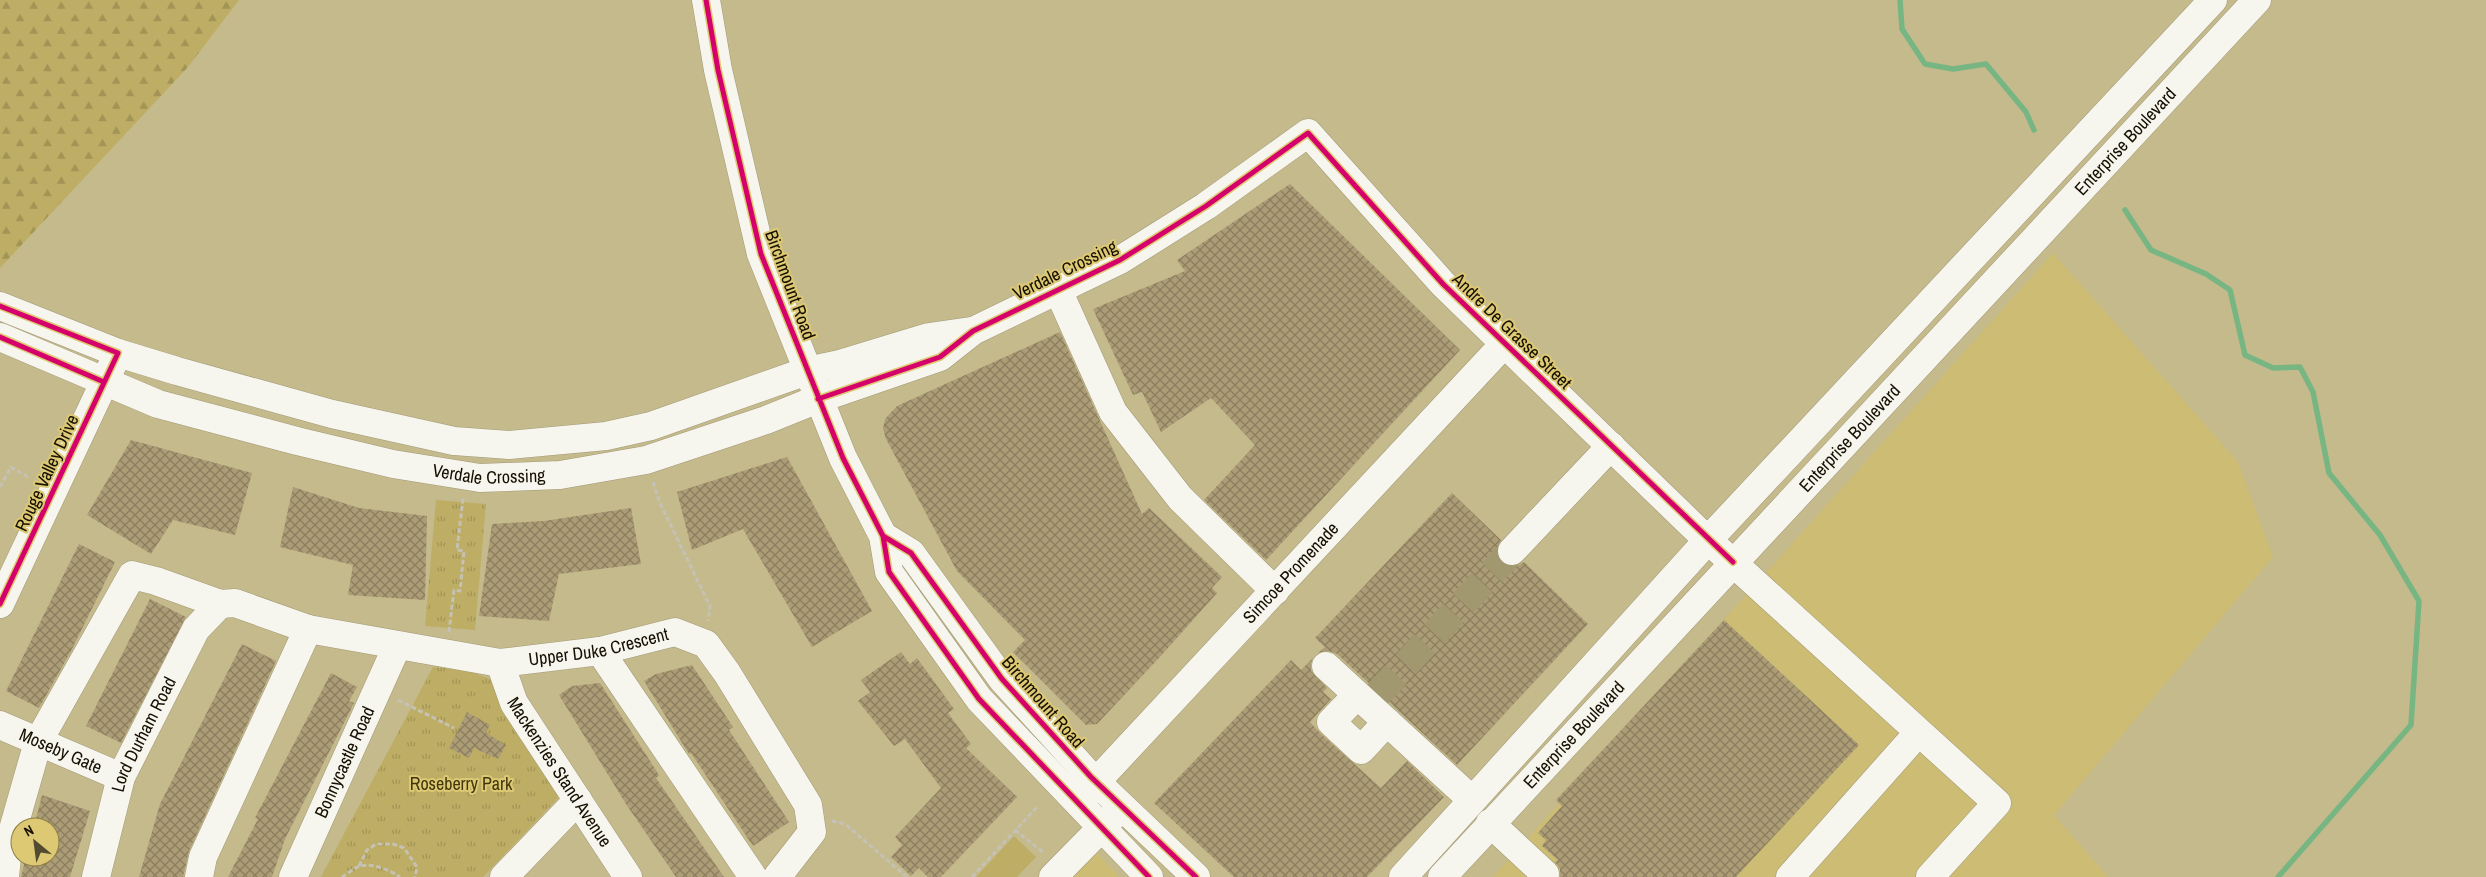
<svg xmlns="http://www.w3.org/2000/svg" width="2486" height="877" viewBox="0 0 2486 877" font-family="'Archivo Narrow',sans-serif">
  <style>
    .built { fill: #cdbc73 }
    .green { fill: #bead64 }
    .forest { fill: url(#forest-firs) }
    .park { fill: url(#park-tufts) }
    .lines { fill: none; stroke-linecap: round; stroke-linejoin: round }
    .stream { stroke: #77b683; stroke-width: 5.5 }
    .building { fill: url(#building-cross-hatch) }
    .minor-tunnel { stroke: #a29870; stroke-width: 28; stroke-dasharray: 28 14; stroke-linecap: butt }
    .minor-casing { stroke: #a29975; stroke-width: 29 }
    .major-casing { stroke: #a29975; stroke-width: 29 }
    .path { stroke: #c5c2b5; stroke-width: 3; stroke-dasharray: 5 2.5; stroke-linecap: butt }
    .minor { stroke: #f6f5ee; stroke-width: 28 }
    .major { stroke: #f6f5ee; stroke-width: 28 }
    .cycleway-casing { stroke: #ddc974; stroke-width: 8 }
    .cycleway { stroke: #d6006c; stroke-width: 5 }
    .labels { text-anchor: middle; stroke-width: 4; stroke-linejoin: round; paint-order: stroke }
    .street-label { font-size: 18px; fill: #150f00; stroke: #ddc974 }
    .park-label { font-size: 18px; fill: #3f360b; stroke: #ddc974 }
  </style>
  <defs>
    <pattern id="forest-firs" width="22" height="20" patternUnits="userSpaceOnUse" patternTransform="scale(1.25)"><rect width="22" height="20" fill="#bead64"/><path d="M5 1l3.5 6h-7zM16 11l3.5 6h-7z" fill="#a29455"/></pattern>
    <pattern id="park-tufts" width="24" height="20" patternUnits="userSpaceOnUse" patternTransform="scale(1.25)"><rect width="24" height="20" fill="#bead64"/><path d="M3 7l-1-3M5 7V3M7 7l1-3M15 17l-1-3M17 17v-4M19 17l1-3" fill="none" stroke="#a29455"/></pattern>
    <pattern id="building-cross-hatch" width="8" height="8" patternUnits="userSpaceOnUse" patternTransform="scale(1.25)"><rect width="8" height="8" fill="#ac9d77"/><path d="M0 0l8 8M0 8l8-8" fill="none" stroke="#8b7e5f"/></pattern>
  </defs>
  <rect width="100%" height="100%" fill="#c5ba8c"/>
  <!-- built -->
  <path class="built" d="M2053,253L2238,462L2273,557L2054,815L2108,877H1493Z
    M1093,849L1119,877H1068Z"/>
  <!-- green -->
  <path class="green" d="M1014,836L1036,857L1017,877H976Z"/>
  <!-- forest -->
  <path class="forest" d="M0,0H239L188,67L0,268Z"/>
  <!-- park -->
  <path class="park" d="M436,500L486,504L475,630L425,626Z
    M433,667L467,670L490,679L561,795L483,877H321Z"/>
  <g class="lines">
    <!-- stream -->
    <path class="stream" d="M1900,0L1902,29L1925,64L1953,69L1986,64L2026,112L2034,130
      M2125,210L2151,250L2206,274L2230,290L2245,355L2273,368L2300,367L2313,392L2329,473L2380,535L2419,601L2411,725L2278,877"/>
  </g>
  <!-- building -->
  <path class="building" d="M1290,184L1460,350L1266,560L1204,500L1255,445L1211,398L1161,432L1142,392L1133,395L1093,309L1185,271L1177,260Z
    M1060,332L1142,514L1149,508L1222,577L1212,588L1217,593L1159,658L1097,724L1086,725L1013,652L1025,640L957,571L886,439L883,429L885,419L897,406Z
    M131,440L252,473L235,535L173,520L151,554L87,515Z
    M787,457L872,611L812,647L743,529L692,550L677,492Z
    M293,487L359,508L427,516L425,600L348,595L353,565L280,547Z
    M1452,493L1501,540L1497,548V555L1501,562L1509,566H1517L1524,562L1588,624L1457,765L1337,654L1329,651L1318,653L1325,647L1315,638Z
    M631,508L641,564L559,574L549,621L479,616L492,524L544,521Z
    M79,544L115,562L71,651L39,708L6,691Z
    M150,599L186,617L121,743L86,726Z
    M1724,620L1859,745L1736,877H1560V869L1555,862L1558,860L1542,846L1546,840L1538,833L1562,806L1556,800Z
    M242,644L276,661L189,851L183,877H139L160,804Z
    M901,652L910,664L917,658L954,709L948,713L971,744L966,748L1017,797L941,877H928L919,868L911,876L891,857L902,845L895,837L941,788L905,739L894,746L858,701L870,692L861,680Z
    M1313,658L1311,663V671L1327,688L1323,692L1331,699L1310,722L1320,733L1381,788L1407,761L1444,797L1367,877H1234L1154,803L1291,660L1301,670Z
    M692,665L733,727L729,730L789,822L753,846L691,753L689,754L644,681L656,674Z
    M331,673L357,687L349,701L354,703L285,839L272,877H228L258,819L255,818Z
    M600,683L659,775L656,778L724,877H676L626,804L559,695L572,686Z
    M467,712L490,725L486,733L506,745L498,759L474,748L469,758L449,748Z
    M42,795L90,811L70,877H21L26,857H50V827H34Z"/>
  <g class="lines">
    <!-- minor-tunnel -->
    <path class="minor-tunnel" d="M1377,695L1512,551"/>
    <!-- minor casing -->
    <g class="minor-casing">
      <g id="minor">
        <path d="M1058,290L1113,412L1180,498L1275,591"/>
        <path d="M807,371L840,364L929,337L971,331"/>
        <path d="M818,399L940,357L973,331L1120,260L1206,206L1308,133L1443,284L1698,531L1997,803L1930,877"/>
        <path d="M1512,551L1611,446"/>
        <path d="M0,604L118,353"/>
        <path d="M600,651L753,877"/>
        <path id="s1" d="M500,663L514,703L628,877"/>
        <path d="M1326,666L1472,800"/>
        <path d="M1357,695L1331,722L1361,750L1387,722"/>
        <path id="s2" d="M0,725L121,777"/>
        <path id="s3" d="M1081,801L1096,782L1505,343"/>
        <path d="M1490,823L1545,874"/>
        <path id="s4" d="M5,877L8,847L38,742L132,575L156,581L220,604L235,603L308,629L500,663L600,651L675,632L706,644L727,673L808,805L812,832L777,877"/>
        <path id="s5" d="M96,877L121,777L196,629L220,604"/>
        <path d="M199,877L203,857L308,629"/>
        <path id="s6" d="M293,877L397,646"/>
        <path d="M504,877L578,800"/>
        <path d="M1053,877L1119,810"/>
        <path d="M1790,877L1918,733"/>
      </g>
    </g>
    <!-- major casing -->
    <g class="major-casing">
      <g id="major">
        <path d="M706,0L718,70L761,254L843,458L883,536L889,572L979,699L1149,877"/>
        <path d="M0,306L118,353L177,371L332,414L454,441L509,445L606,436L651,426L807,371"/>
        <path id="s7" d="M0,337L158,404L297,441L393,464L480,478L560,475L646,460L766,420L818,399"/>
        <path d="M883,536L911,553L1002,679L1091,777L1196,877"/>
        <path d="M1403,877L1708,540L2213,0"/>
        <path id="s8" d="M1442,877L2257,0"/>
      </g>
    </g>
    <!-- path -->
    <path class="path" d="M653,482L660,503L710,606L708,621
      M0,487L11,467L28,477
      M449,632L454,590L460,591L464,551L457,550L463,498
      M398,700L454,728
      M832,821L845,824L907,877
      M1015,830L1044,853
      M359,866L367,850L376,844H393L404,848L417,867L415,877
      M342,877C347,874 354,868 360,866C373,863 390,870 400,877
      M972,877L1038,806"/>
    <!-- minor -->
    <use href="#minor" class="minor"/>
    <!-- major -->
    <use href="#major" class="major"/>
    <!-- cycleway casing -->
    <g class="cycleway-casing">
      <path id="cycleway" d="M706,0L718,70L761,254L843,458L883,536L889,572L979,699L1149,877
        M0,306L118,353L0,604
        M0,337L104,382
        M818,399L940,357L973,331L1120,260L1206,206L1308,133L1443,284L1733,562
        M883,536L911,553L1002,679L1091,777L1196,877"/>
    </g>
    <!-- cycleway -->
    <use href="#cycleway" class="cycleway"/>
  </g>
  <g class="labels">
    <!-- street labels -->
    <g class="street-label">
      <text dy="6" stroke="none"><textPath href="#s8" startOffset="1004">Enterprise Boulevard</textPath></text>
      <text transform="translate(1065 270) rotate(-26)" y="6">Verdale Crossing</text>
      <text transform="translate(790 285) rotate(70)" y="6">Birchmount Road</text>
      <text transform="translate(1512 331) rotate(44)" y="6">Andre De Grasse Street</text>
      <text dy="6" stroke="none"><textPath href="#s8" startOffset="599">Enterprise Boulevard</textPath></text>
      <text dy="6" stroke="none"><textPath href="#s7" startOffset="511">Verdale Crossing</textPath></text>
      <text transform="translate(47 473) rotate(-65)" y="6">Rouge Valley Drive</text>
      <text dy="6" stroke="none"><textPath href="#s3" startOffset="310">Simcoe Promenade</textPath></text>
      <text dy="6" stroke="none"><textPath href="#s4" startOffset="811">Upper Duke Crescent</textPath></text>
      <text transform="translate(1043 702) rotate(49)" y="6">Birchmount Road</text>
      <text dy="6" stroke="none"><textPath href="#s8" startOffset="194">Enterprise Boulevard</textPath></text>
      <text dy="6" stroke="none"><textPath href="#s5" startOffset="151">Lord Durham Road</textPath></text>
      <text dy="6" stroke="none"><textPath href="#s2" startOffset="66">Moseby Gate</textPath></text>
      <text dy="6" stroke="none"><textPath href="#s6" startOffset="126">Bonnycastle Road</textPath></text>
      <text dy="6" stroke="none"><textPath href="#s1" startOffset="125">Mackenzies Stand Avenue</textPath></text>
    </g>
    <!-- park labels -->
    <g class="park-label">
      <text x="461" y="790">Roseberry Park</text>
    </g>
  </g>
  <!-- north arrow -->
  <g transform="translate(35 842) rotate(331)"><circle r="24" fill="#ddc974" stroke="#8d7f46"/>
  <path d="M0-4L9 19L0 12L-9 19Z" fill="#534b31"/>
  <text y="-8" font-size="14" font-weight="bold" text-anchor="middle" fill="#150f00">N</text>
  </g>
</svg>
